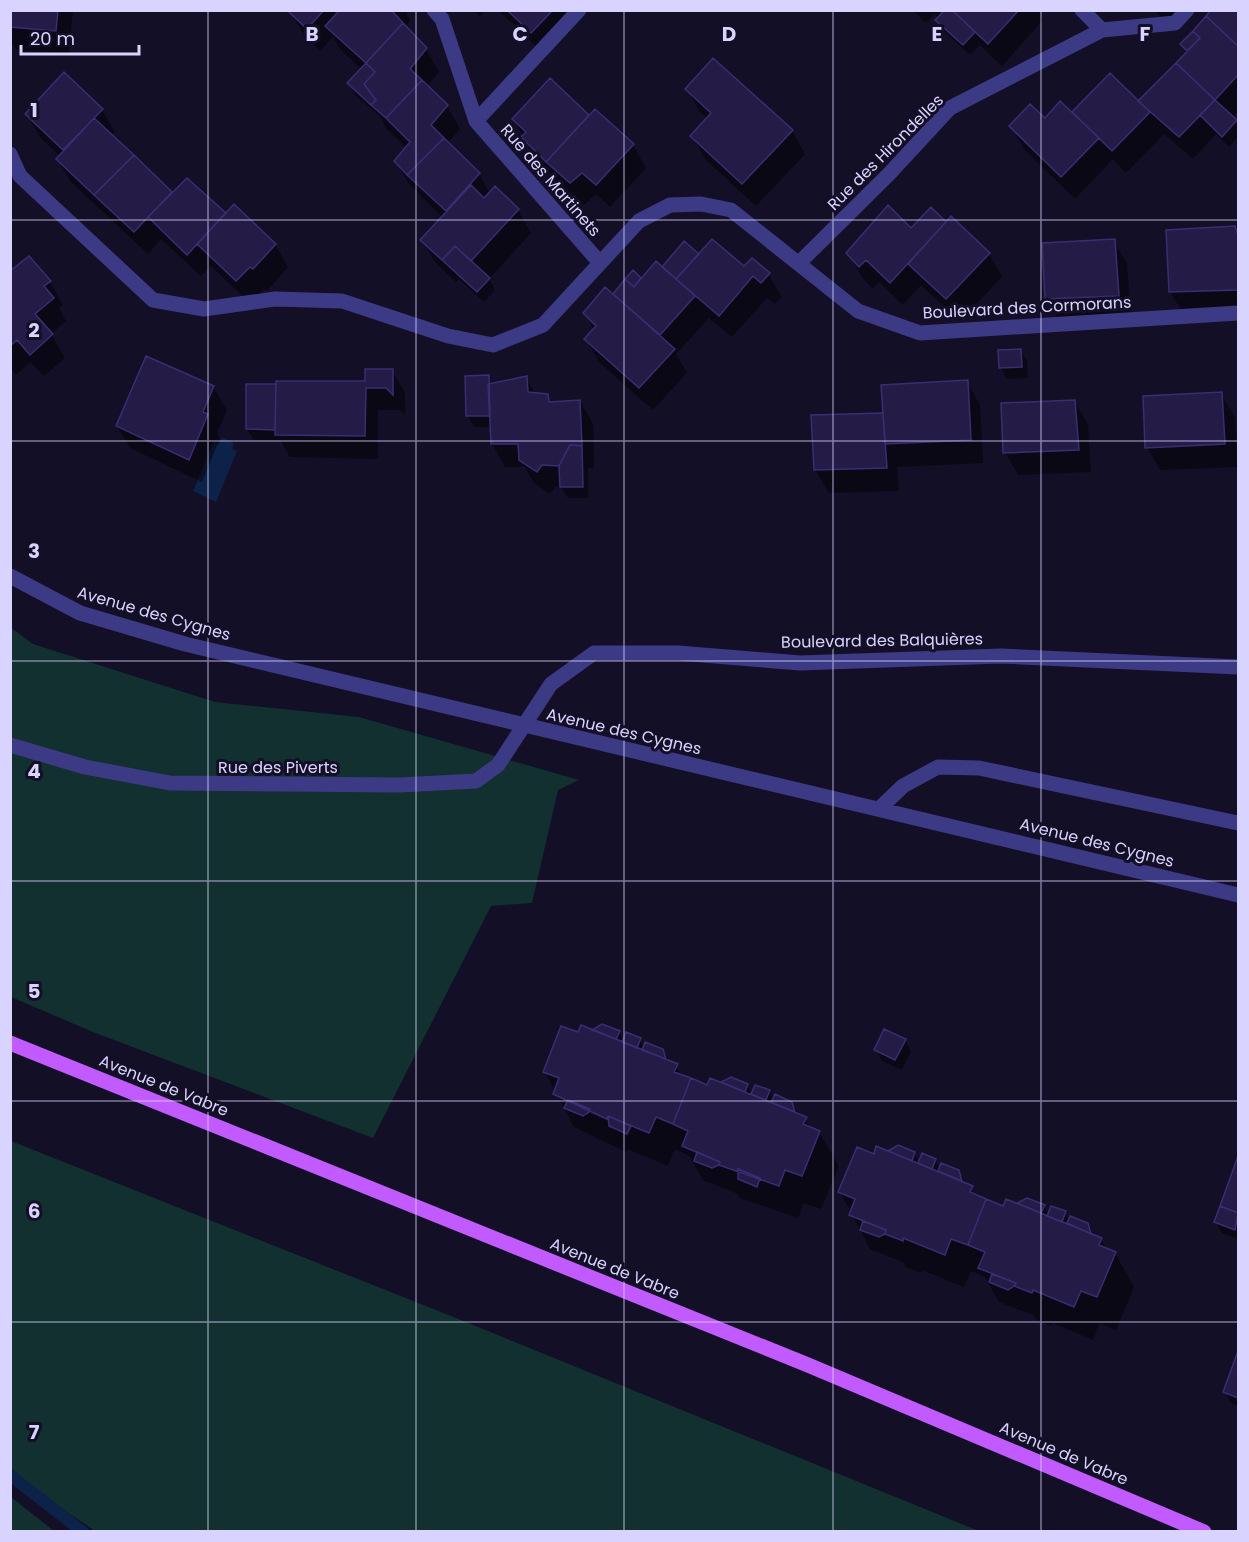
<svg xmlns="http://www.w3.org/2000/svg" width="1249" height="1542" viewBox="0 0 1249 1542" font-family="Poppins,sans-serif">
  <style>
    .green { fill: #12302f }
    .water { fill: #0c2248 }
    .shadow { fill: #0007; fill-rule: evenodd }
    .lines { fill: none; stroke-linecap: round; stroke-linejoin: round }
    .stream { stroke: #0c2248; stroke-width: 12 }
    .building { fill: #241b47; stroke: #3b2d73; stroke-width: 1.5 }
    .minor { stroke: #3d3a85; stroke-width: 15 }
    .major { stroke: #c25bff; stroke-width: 15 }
    .grid { fill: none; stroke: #d9d4ff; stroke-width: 1.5; stroke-opacity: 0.55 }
    .labels { text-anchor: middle; stroke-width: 6; stroke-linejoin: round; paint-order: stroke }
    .street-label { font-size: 16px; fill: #d9d4ff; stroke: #130f26 }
    .grid-label { font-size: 20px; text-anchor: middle; font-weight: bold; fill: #d9d4ff; stroke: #130f26; stroke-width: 6; stroke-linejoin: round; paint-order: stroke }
  </style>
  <rect width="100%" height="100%" fill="#130f26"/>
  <!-- green -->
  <path class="green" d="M10,627L33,644L215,702L359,717L579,780L558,790L532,903L491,906L373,1138L93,1032L11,997Z
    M11,1141L456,1318L979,1531H95L11,1474Z
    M10,1497H11L54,1531H11Z"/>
  <!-- water -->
  <path class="water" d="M222,437L234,443L232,449L237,451L216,502L193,491L214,441L219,444Z"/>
  <!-- shadow -->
  <path class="shadow" d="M10,10H73L69,54L16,50L10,41Z
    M292,10H333L336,17L342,10H405L410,21L405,27L426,49L439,72L426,87L447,106L460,129L447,144L479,174L490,194L518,210L531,233L489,279L495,290L484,302L459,279L456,282L435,262L422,240L442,217L409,184L395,161L407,148L386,128L380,116L355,95L349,83L362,70L340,49L333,37L320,51L304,35L290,12Z
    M473,10H485L480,17Z
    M498,10H576L545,55Z
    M912,10H1038L1043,20L1002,66L980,45L970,55L944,31L935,14L926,23Z
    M1154,10H1195L1176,31Z
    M1214,10H1238V111L1232,118L1238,125V137L1229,147L1216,134L1193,159L1164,134L1126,173L1113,159L1075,199L1024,149L1011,126L1072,114L1110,75L1138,103L1187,53L1182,44Z
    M550,81L589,117L595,111L633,145L646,168L610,207L596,194L584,205L536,160L514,120Z
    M687,89L792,131L805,154L756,206L705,159L692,136L708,119L700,112Z
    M102,110L115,132L111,136L172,194L275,244L288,267L267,291L264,289L250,303L211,266L201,276L161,239L148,254L71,182L57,159L60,156L40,137L27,115Z
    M946,224L989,254L1002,277L960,321L921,285L903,305L879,282L873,289L861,276L848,253L911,230Z
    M1234,228L1238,235V313L1184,314L1170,292Z
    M1114,241L1127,264L1131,319L1060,322L1047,299Z
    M699,256L768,274L782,297L775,304L767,298L732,337L709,318L676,354L687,373L653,410L599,362L586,339L594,330L585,314L613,296L626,280L641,281L662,269Z
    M29,258L50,282L63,305L59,308L66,321L51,334L65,358L44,376L30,362L16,375L10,368V273Z
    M1020,350L1027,361L1028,378L1007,379L1001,368Z
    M392,370L405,393V415L400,410H378V459L290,457L280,440H254L247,429L248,386L367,383Z
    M488,377L492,385L526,378L536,395L547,396L552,404L580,401L593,424L594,468H588V498H568L562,488L555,487L550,494L534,483L525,467H505L492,444V427H474L468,416Z
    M967,382L980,405L983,463L897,467L899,491L829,493L815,470L885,415Z
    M213,387L227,410L217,433L220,438L202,482L130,448L117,426Z
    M1221,394L1235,417L1237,467L1160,470L1147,447Z
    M1074,401L1088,424L1091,472L1018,475L1005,452Z
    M592,1031L619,1032L624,1042L639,1039L645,1048L662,1050L683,1077L708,1087L725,1086L723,1083L747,1085L753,1095L756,1087L769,1091L774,1100L791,1103L812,1129L819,1132L839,1166L821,1209L804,1203L798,1218L740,1198L738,1194L703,1180L689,1156L675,1149L668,1166L627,1149L626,1152L574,1127L545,1072L578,1034ZM590,1110L615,1121L614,1124L590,1113Z
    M905,1040L911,1051L902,1070L882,1061L876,1050Z
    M914,1154L919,1163L935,1160L940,1169L958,1172L978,1198L1004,1208L1020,1206L1019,1204L1027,1199L1044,1206L1049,1215L1065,1213L1070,1221L1087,1224L1094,1236L1101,1239L1108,1250L1115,1253L1134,1287L1116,1330L1100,1323L1093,1340L1053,1323L1051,1326L1035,1319L1033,1315L999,1302L985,1277L971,1271L964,1287L922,1270V1273L906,1267L903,1262L870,1249L840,1192L875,1156Z
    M1238,1160V1239L1222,1233L1216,1222Z
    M1238,1355V1406L1231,1403L1225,1392Z"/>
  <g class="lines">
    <!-- stream -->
    <path class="stream" d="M10,1475L83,1532"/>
  </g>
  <!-- building -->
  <path class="building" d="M10,10H58L56,31L10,27Z
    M290,10H324L307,29L289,12Z
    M340,10H391L403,23L366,63L325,26Z
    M507,10H553L531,33Z
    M945,10H952L975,32L963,45L935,20Z
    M952,10H1019L988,44Z
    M1211,10H1238V46L1206,16Z
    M1206,16L1238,46V75L1215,100L1176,63L1200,38L1193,31Z
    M403,23L427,48L410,69L422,80L386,118L371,105L376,100L364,84L375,72L366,63Z
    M1193,31L1200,38L1187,51L1180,44Z
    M713,58L793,130L742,184L690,136L711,113L685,89Z
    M366,63L375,72L364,84L376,100L371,105L347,83Z
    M1176,63L1215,100L1179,137L1138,101Z
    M64,72L103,109L63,150L25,114Z
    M1110,73L1150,112L1112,151L1072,112Z
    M550,78L589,115L546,162L521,137L526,132L512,119Z
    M422,80L448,105L431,125L444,138L407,175L394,161L410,142L386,118Z
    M1215,100L1237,120L1222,137L1200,115Z
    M1060,101L1099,138L1061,177L1009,126L1030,104L1045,118Z
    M595,109L634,144L596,185L582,173L570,183L546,162Z
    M94,118L134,155L94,195L56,159Z
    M444,138L480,173L446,211L407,175Z
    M134,155L172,192L134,232L94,195Z
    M187,178L226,213L187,255L148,217Z
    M471,185L484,198L495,186L519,209L471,261L455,246L442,260L420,240Z
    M234,204L276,244L253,269L250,267L236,281L197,244Z
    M888,205L911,228L931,207L946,222L890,283L866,260L859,267L846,253Z
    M951,216L990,253L946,299L908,264Z
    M1235,226L1238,236V290L1169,292L1166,230Z
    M712,239L744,266L752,258L770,273L761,283L753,276L719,316L676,279Z
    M1115,239L1119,296L1045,299L1042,243Z
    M684,241L699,254L676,279L662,267Z
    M455,246L490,278L477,292L442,260Z
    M29,256L51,281L44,286L54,298L35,314L53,334L30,355L17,340L10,346V271Z
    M656,261L695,296L660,335L613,294L625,279L634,287Z
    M633,270L641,278L634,287L625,279Z
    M605,287L675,349L639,388L584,339L596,326L583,313Z
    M1021,349L1022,367L999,368L998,350Z
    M146,356L214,386L203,412L208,414L189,460L116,426Z
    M365,369H393V395L386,388H366L365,436L275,435L276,381H365Z
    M489,375L490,416H466L465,376Z
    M527,376L528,392L548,394L549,402L580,400L582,446L570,445L559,466L542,465L537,472L519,460L518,444H491L488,384Z
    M968,380L971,440L885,444L881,385Z
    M246,384H276L275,430L246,429Z
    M1222,392L1225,444L1145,448L1143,396Z
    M1075,400L1079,450L1003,453L1001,403Z
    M883,413L887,468L814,470L811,415Z
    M570,445L582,446L583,487H560L559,466Z
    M602,1024L620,1031L616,1039L592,1030Z
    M581,1025L678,1064L674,1072L691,1078L673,1124L656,1117L649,1133L608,1116L607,1119L553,1094L559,1078L543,1072L561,1026L578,1032Z
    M884,1029L906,1039L895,1060L874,1050Z
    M626,1032L641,1038L637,1048L622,1042Z
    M645,1042L663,1049L666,1059L642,1050Z
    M731,1077L748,1084L745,1092L721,1082Z
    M691,1078L707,1085L710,1078L807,1117L803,1124L820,1131L802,1176L785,1170L779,1186L719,1165L720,1162L682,1146L688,1131L673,1124Z
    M755,1085L770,1090L766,1100L751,1094Z
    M775,1094L792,1102L795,1112L771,1102Z
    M568,1100L590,1109L589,1112L583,1116L564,1108Z
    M608,1116L631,1126L627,1134L609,1126Z
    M898,1145L915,1152L912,1161L888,1151Z
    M876,1146L973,1186L970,1192L986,1199L968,1245L951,1239L945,1255L903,1238V1241L885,1234L886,1230L849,1215L855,1199L838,1192L857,1147L874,1154Z
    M697,1152L720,1162L719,1165L712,1168L694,1161Z
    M922,1153L936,1159L932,1169L918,1163Z
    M1238,1156V1213L1220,1206Z
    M941,1163L959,1170L962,1181L938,1171Z
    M738,1169L760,1178L757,1187L738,1179Z
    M1027,1198L1045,1205L1041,1213L1017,1203Z
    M986,1199L1003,1206L1006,1199L1102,1238L1099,1245L1116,1252L1097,1297L1081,1291L1074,1307L1033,1290L1032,1293L1014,1286L1016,1283L978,1268L985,1252L968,1245Z
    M1051,1206L1066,1211L1062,1222L1047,1216Z
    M1220,1206L1238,1213L1235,1230L1214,1222Z
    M1070,1216L1088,1223L1091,1234L1067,1223Z
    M863,1221L886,1230L885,1234L879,1237L860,1230Z
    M992,1274L1016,1283L1014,1286L1008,1290L989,1282Z
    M1238,1351V1398L1223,1392Z"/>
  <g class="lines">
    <!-- minor -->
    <path class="minor" d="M434,10L442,19L476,121
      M579,10L476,121L600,263
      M1082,10L1102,30L1175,23L1187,10
      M10,154L20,176L153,300L204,309L275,299L342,301L448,336L493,345L543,325L639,221L670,205L701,204L731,210L858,311L920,333L1238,313
      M799,263L889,174L950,108L1102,30
      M10,576L80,613L185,644L1238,895
      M10,745L85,767L170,783L400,785L476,781L498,765L551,684L594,653H678L800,663L1001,656L1238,667
      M880,808L903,786L938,767L979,768L1238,823"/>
    <!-- major -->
    <path class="major" d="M10,1043L808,1365L1204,1532"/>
  </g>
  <!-- grid -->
  <path class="grid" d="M208,10V1532M416,10V1532M624,10V1532M833,10V1532M1041,10V1532M10,220H1238M10,441H1238M10,661H1238M10,881H1238M10,1101H1238M10,1322H1238"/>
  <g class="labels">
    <!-- street labels -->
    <g class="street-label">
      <text transform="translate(885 152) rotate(-45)" y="6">Rue des Hirondelles</text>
      <text transform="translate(551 180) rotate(49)" y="6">Rue des Martinets</text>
      <text transform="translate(1027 307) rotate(-3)" y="6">Boulevard des Cormorans</text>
      <text transform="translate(154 613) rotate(16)" y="6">Avenue des Cygnes</text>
      <text transform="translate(882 640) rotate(-1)" y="6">Boulevard des Balquières</text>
      <text transform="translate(624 731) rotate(13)" y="6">Avenue des Cygnes</text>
      <text x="278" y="773">Rue des Piverts</text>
      <text transform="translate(1097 842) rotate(14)" y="6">Avenue des Cygnes</text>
      <text transform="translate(164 1085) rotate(22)" y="6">Avenue de Vabre</text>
      <text transform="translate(615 1268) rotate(22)" y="6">Avenue de Vabre</text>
      <text transform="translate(1064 1453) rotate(23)" y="6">Avenue de Vabre</text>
    </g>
  </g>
  <g class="grid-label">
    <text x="312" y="41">B</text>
    <text x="520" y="41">C</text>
    <text x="729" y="41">D</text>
    <text x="937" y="41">E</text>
    <text x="1145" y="41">F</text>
    <text x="34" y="117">1</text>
    <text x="34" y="337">2</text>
    <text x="34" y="558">3</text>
    <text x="34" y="778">4</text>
    <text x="34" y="998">5</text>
    <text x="34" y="1218">6</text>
    <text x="34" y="1439">7</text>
  </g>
  <!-- border -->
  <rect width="1249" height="1542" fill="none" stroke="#d9d4ff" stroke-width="24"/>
  <!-- scale -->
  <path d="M21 45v9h118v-9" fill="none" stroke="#d9d4ff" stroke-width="3"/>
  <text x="30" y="45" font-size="18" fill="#d9d4ff" stroke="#130f26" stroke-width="4.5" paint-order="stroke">20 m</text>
</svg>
